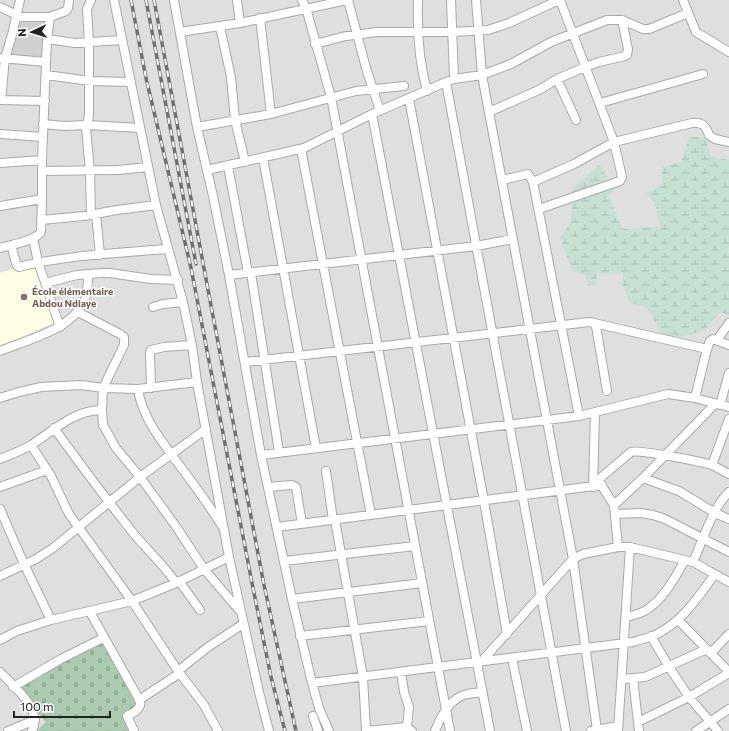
<svg xmlns="http://www.w3.org/2000/svg" width="729" height="731" viewBox="0 0 729 731" font-family="Commissioner,sans-serif">
  <style>
    .residential { fill: #e0dfdf }
    .education { fill: #ffffe5 }
    .religious { fill: #d0d0d0 }
    .wetland { fill: url(#wetland-marsh) }
    .cemetery { fill: url(#cemetery-stones) }
    .lines { fill: none; stroke-linecap: round; stroke-linejoin: round }
    .minor-casing { stroke: #a9a9a9; stroke-width: 10 }
    .minor { stroke: #fff; stroke-width: 8 }
    .rail-casing { stroke: #707070; stroke-width: 3.5 }
    .rail { stroke: #fff; stroke-width: 2; stroke-dasharray: 6; stroke-linecap: butt }
    .education-dot { fill: #8d6e63; stroke: #fff; stroke-width: 1.5 }
    .labels { text-anchor: middle; stroke-width: 3; stroke-linejoin: round; paint-order: stroke }
    .education-label { font-size: 10px; font-weight: bold; fill: #785e54; stroke: #fff; text-anchor: start }
  </style>
  <defs>
    <pattern id="wetland-marsh" width="20" height="14" patternUnits="userSpaceOnUse"><rect width="20" height="14" fill="#c6e0d4"/><path d="M1 5h8M5 5V1M11 12h8M15 12V8" fill="none" stroke="#aac0b6"/></pattern>
    <pattern id="cemetery-stones" width="16" height="16" patternUnits="userSpaceOnUse"><rect width="16" height="16" fill="#aacbaf"/><path d="M2 7V4a2 2 0 0 1 4 0v3zM10 15v-3a2 2 0 0 1 4 0v3z" fill="#92ae96"/></pattern>
  </defs>
  <rect width="100%" height="100%" fill="#f2efe9"/>
  <!-- residential -->
  <path class="residential" d="M0,0H729V731H0Z"/>
  <!-- education -->
  <path class="education" d="M36,263L56,322L0,346V273L14,268L16,271Z"/>
  <!-- religious -->
  <path class="religious" d="M46,18L43,56L41,57L12,54L10,51L18,19Z"/>
  <!-- wetland -->
  <path class="wetland" d="M689,136L706,138L710,156L729,160V246L728,253L729,254V315L719,312L704,331L680,337L663,336L647,308L630,303L623,285V274L597,273L596,285L588,286L585,275L572,271L560,238L571,222L572,189L600,164L614,191L608,195L623,229L660,227L655,203L646,193L662,184V167L681,162Z"/>
  <!-- cemetery -->
  <path class="cemetery" d="M102,640L139,705L123,712L131,731H36L46,722L13,686Z"/>
  <g class="lines">
    <!-- minor casing -->
    <g class="minor-casing">
      <path id="minor" d="M114,0L156,205L183,302L192,345L197,382L229,557L259,692L269,731
        M174,0L197,127L213,196L229,275L261,455L292,599L312,683L319,708L329,731
        M237,0L240,23
        M302,0L306,8L331,97L450,731
        M348,0L366,68L380,111
        M418,0C417,30 419,62 427,91
        M451,0L454,79
        M476,0L482,75L573,559L597,730
        M683,0L696,32L729,52
        M0,7L17,15
        M17,17H50L66,11L68,8L69,0
        M260,18L271,114
        M220,27L231,77L235,120L245,162
        M180,32L240,23L347,0
        M47,39L75,43L122,40
        M315,44L346,36L377,32H452L488,30L509,23L559,0
        M1,58L46,62
        M46,75L90,81L130,82
        M557,79L576,120
        M446,82L566,731
        M409,99L484,501L507,634
        M0,100L45,101
        M1,100L5,58L12,35L20,0
        M600,103L703,74
        M489,112L541,89L557,79L585,67L599,62L625,56L627,55L628,49L622,20
        M372,114L490,731
        M43,124L64,126L87,125L140,128
        M197,127L271,114L356,91L404,86
        M0,134L43,137
        M301,149L371,515
        M263,158L316,448
        M0,163L42,160
        M228,166L248,273
        M207,170L304,148L372,114L446,82L454,79L482,75L511,64L551,42L607,20H622L643,29H649L688,13
        M42,171L118,170L148,167
        M502,180L528,174L533,182L579,416
        M533,182L574,164L614,142L692,123C702,122 706,126 709,135L715,139L729,142
        M0,206L42,199
        M539,209L620,181L622,177L614,142L560,0
        M96,214L100,255
        M91,215L90,171L86,128L89,116V43L87,9L91,0
        M41,220L84,216L117,210L156,205
        M33,238L38,262L60,327
        M11,245L17,266L19,267C67,255 118,253 167,249
        M0,248C10,245 35,241 41,232L42,199V160L47,39L50,17
        M251,273L279,452
        M229,275L476,246L513,239
        M45,283L77,275L102,273H110L151,279L178,280
        M153,307L163,304L183,302
        M78,312L120,334L124,337V345L103,388L102,410L103,425L116,448L140,477L175,525L204,569
        M594,323L707,349
        M717,340L729,323
        M0,351C29,339 76,329 86,296C88,289 88,281 88,274
        M245,362L589,322L594,323L596,326L607,391
        M151,388L150,353L151,350L164,347L192,345
        M138,389C142,418 163,443 180,466C195,486 209,505 222,526
        M0,398L19,392L41,387L81,385L103,388L138,389L197,382
        M695,398L707,349L710,341L713,339L729,345
        M720,405L729,373
        M54,428C80,464 106,499 134,534C148,551 164,565 176,583
        M31,445L51,476L69,514L132,601L178,671L204,705L218,731
        M261,455L579,416L668,394L695,398L729,407
        M0,459C10,455 21,451 31,445C53,431 74,410 102,410
        M712,465L729,419
        M326,471L333,520
        M643,478L679,491L715,513L729,519
        M0,487L47,470
        M268,487L292,485L296,487L302,524
        M593,487L595,412
        M614,505L643,478L715,404
        M0,509L24,564L51,620
        M615,514L640,513L653,515L665,519L729,552
        M335,520L363,677L366,731
        M277,527L602,485
        M618,547L614,505L598,480L631,452C639,449 702,462 712,465C718,468 723,471 729,474
        M284,561L415,546
        M693,562C702,542 713,507 729,492
        M204,569L239,610
        M0,576L36,559L53,548L140,477L206,429
        M179,581L200,610
        M292,599L422,583
        M90,612L140,701C142,709 133,713 127,716L134,731
        M626,617C634,615 642,614 649,608C665,597 676,576 685,560
        M678,620L729,672
        M300,636L429,621
        M651,636L669,667L689,697L718,731
        M0,640L17,631L51,620L132,601L176,583L229,557
        M711,653L729,634
        M512,658L527,731
        M482,661L573,559L583,554L618,547H630L693,562L729,582
        M178,671L208,647L243,624
        M0,672C14,687 43,709 32,731
        M401,672L404,692L409,707L407,727L412,731
        M633,678L639,731
        M622,679L645,677L707,649
        M312,683L633,642C641,639 649,638 657,634C683,621 699,596 715,574
        M13,687L61,659L103,638
        M139,700L180,673
        M313,716L318,731
        M638,722L689,697L729,673
        M8,731L35,720
        M366,731L407,727
        M435,731C440,718 449,700 464,695C470,693 476,693 482,692
        M591,731L618,726
        M618,731L630,547
        M696,731L729,709"/>
    </g>
    <!-- minor -->
    <use href="#minor" class="minor"/>
    <!-- rail casing -->
    <g class="rail-casing">
      <path id="rail" d="M131,0L146,78L191,268L253,588L271,677L285,731
        M146,0L196,264
        M154,0L209,295L264,585L296,731"/>
    </g>
    <!-- rail -->
    <use href="#rail" class="rail"/>
  </g>
  <!-- markers -->
  <circle class="education-dot" cx="24" cy="297" r="4"/>
  <g class="labels">
    <!-- education labels -->
    <g class="education-label">
      <text x="32" y="295">École élémentaire<tspan x="32" dy="12">Abdou Ndiaye</tspan></text>
    </g>
  </g>
  <!-- north arrow -->
  <g transform="translate(32 32) rotate(266)" stroke="#ffffff" stroke-width="3" paint-order="stroke">
  <path d="M0-3L7 15L0 10L-7 15Z" fill="#222222"/>
  <text y="-6" font-size="11" font-weight="bold" text-anchor="middle" fill="#222222">N</text>
  </g>
  <!-- scale -->
  <path d="M14 711v6h96v-6" fill="none" stroke="#222222" stroke-width="2"/>
  <text x="20" y="711" font-size="12" fill="#222222" stroke="#ffffff" stroke-width="3" paint-order="stroke">100 m</text>
</svg>
